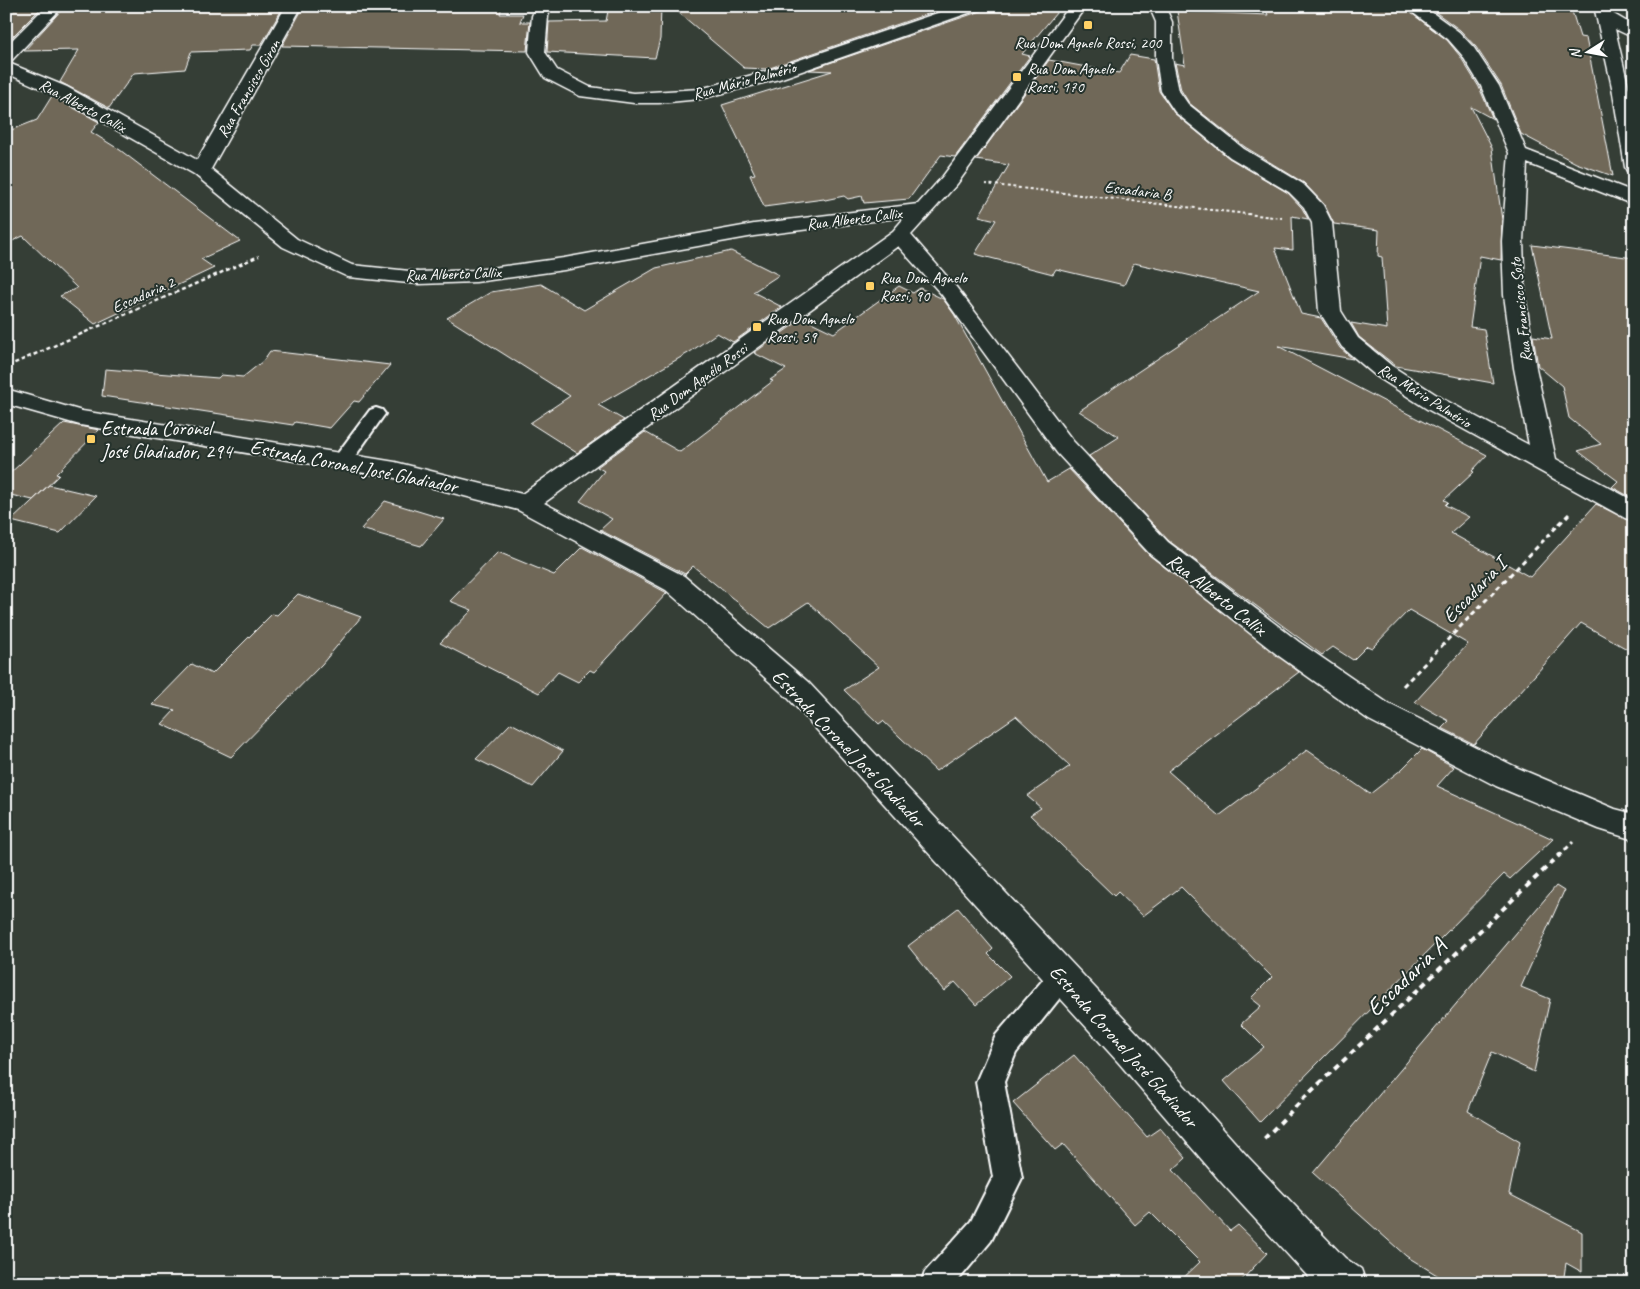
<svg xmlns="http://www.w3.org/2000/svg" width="1640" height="1289" viewBox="0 0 1640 1289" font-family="Caveat,sans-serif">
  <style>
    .building { fill: #706858; stroke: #fff }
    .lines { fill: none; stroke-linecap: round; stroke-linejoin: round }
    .service-casing { stroke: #fff; stroke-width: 4 }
    .minor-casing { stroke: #fff; stroke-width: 3 }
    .path-far3 { stroke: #fff; stroke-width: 2; stroke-dasharray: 3 2.5; stroke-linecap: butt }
    .path-far2 { stroke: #fff; stroke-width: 2.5; stroke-dasharray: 4 3; stroke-linecap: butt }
    .path-far1 { stroke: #fff; stroke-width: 3; stroke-dasharray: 5 4; stroke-linecap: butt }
    .path { stroke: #fff; stroke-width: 4; stroke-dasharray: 6 5; stroke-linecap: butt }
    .service { fill: #26332d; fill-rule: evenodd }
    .minor { fill: #26332d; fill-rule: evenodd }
    .poi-dot { fill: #ffd166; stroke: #26332d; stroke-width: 2 }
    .labels { text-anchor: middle; stroke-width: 4; stroke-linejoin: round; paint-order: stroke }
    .far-poi-label { font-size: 16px; fill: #fff; stroke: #26332d; text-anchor: start }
    .far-street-label { font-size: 16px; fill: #fff; stroke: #26332d }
    .poi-label { font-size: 20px; fill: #fff; stroke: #26332d; text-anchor: start }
    .street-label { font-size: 20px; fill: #fff; stroke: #26332d }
    .near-street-label { font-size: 24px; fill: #fff; stroke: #26332d }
  </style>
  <rect width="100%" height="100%" fill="#353e36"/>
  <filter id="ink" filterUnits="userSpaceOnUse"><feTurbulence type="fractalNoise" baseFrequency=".02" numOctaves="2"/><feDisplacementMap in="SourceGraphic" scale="10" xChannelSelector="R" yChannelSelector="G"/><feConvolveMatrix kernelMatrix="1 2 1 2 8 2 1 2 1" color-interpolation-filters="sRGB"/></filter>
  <g filter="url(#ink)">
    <!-- building -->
    <path class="building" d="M6,6H43L6,43Z
      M65,6H284L261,45H253L250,50L191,52L185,69L134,73L109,108L60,82L79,50L24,51Z
      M304,6H502L500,14H523L520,22H530L527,51L282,46Z
      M609,6H661L660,39L655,58L547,52L549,22L606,21Z
      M671,6H951L767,69L744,68Z
      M984,6H1062L1022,54L1030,56L955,157L941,155L909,199L864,203L862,196L848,199L844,196L825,200L824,199L764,207L750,175L755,174L722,105L832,71L809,70L981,11Z
      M1307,6H1402L1447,40L1460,56L1479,87L1493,119L1471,107L1492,148L1502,220L1501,260L1480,256L1470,327L1484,329L1493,383L1396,366L1359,337L1351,323L1387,329L1382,257L1378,256L1379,230L1334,224L1324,204L1304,183L1245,147L1189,103L1181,90L1175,63L1185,65L1177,11L1268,15L1266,10L1309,8Z
      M1427,6H1554L1571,8L1580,37L1586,38L1613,176L1576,163L1521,134L1501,85L1476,47L1460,30Z
      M1130,55L1154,59L1159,91L1174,113L1229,158L1288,193L1302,208L1308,219L1292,216L1293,250L1275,248L1301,314L1321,318L1340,348L1353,359L1278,346L1487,455L1472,471L1474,472L1444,500L1448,502L1445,505L1469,517L1451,533L1530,577L1596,504L1634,523V653L1581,623L1474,744L1442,728L1449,721L1415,702L1468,644L1409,610L1372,648L1367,646L1353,660L1333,647L1322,655L1169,541L1089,456L1119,437L1079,411L1259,291L1134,263L1124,285L1056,269L1053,274L975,254L996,220L979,216L1009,165L976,160L1049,60L1119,73Z
      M52,96L99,122L91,132L120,150L240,241L201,259L214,268L95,324L60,296L77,288L23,236L6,244V132L37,120Z
      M1532,245L1634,258V499L1612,487L1618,481L1578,451L1601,444L1569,418L1562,386L1538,366L1533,336L1552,339Z
      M731,251L779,275L753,292L782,307L733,342L717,333L690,352L598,405L624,420L577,453L530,423L570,396L447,318L491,292L541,284L584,310L656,268Z
      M899,286L913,293L920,288L943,299L954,314L1047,482L1069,469L1149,555L1299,672L1168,771L1219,816L1307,750L1370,794L1402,769L1422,749L1454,767L1437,786L1553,839L1510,879L1504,874L1260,1122L1224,1081L1264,1047L1241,1024L1261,1006L1251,998L1272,977L1181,887L1143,916L1118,892L1114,896L1030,815L1041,808L1027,796L1070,766L1016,716L936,771L883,721L879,724L844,690L879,667L808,602L769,628L693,566L685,574L600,530L612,519L580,501L604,471L597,467L645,432L680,452L773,381L770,380L786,369L754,353L803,318L834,333Z
      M270,351L390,365L359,402L354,401L330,428L295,422L293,425L102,396L105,369L218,378L221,375L243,377L263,361Z
      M64,423L99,430L56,474L59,475L33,500L6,494V477Z
      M49,485L96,496L60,533L11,521Z
      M385,501L408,508L444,519L421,546L361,529Z
      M582,547L667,593L594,672L590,670L578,682L558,672L539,693L440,643L472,610L450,601L498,552L554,575Z
      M298,594L361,617L322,664L231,757L162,724L175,710L152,705L192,664L212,674L272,614L277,615Z
      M511,723L563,751L533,787L476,759Z
      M1556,886L1564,891L1521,987L1550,999L1534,1072L1492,1052L1468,1111L1520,1142L1509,1194L1582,1232V1272L1566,1263L1563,1283H1450L1406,1256L1313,1173Z
      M958,908L993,949L988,954L1010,976L976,1005L955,982L944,991L908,946Z
      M1074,1055L1147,1137L1160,1128L1186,1158L1173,1170L1230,1231L1238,1225L1267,1253L1239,1283H1178L1200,1262L1150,1212L1135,1225L1063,1144L1055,1150L1013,1103Z"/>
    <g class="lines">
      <!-- service casing -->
      <g class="service-casing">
        <path id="service" d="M376,408L382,410L385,414L382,418L349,465L342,467L335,465L333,461L335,457L370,410Z
          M1062,964L1071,968L1075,976L1071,984L1016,1053L1004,1082L1022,1178L991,1241L956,1283H921L925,1272L971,1221L993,1177L976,1082L996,1035L1053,968Z"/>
      </g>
      <!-- minor casing -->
      <g class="minor-casing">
        <path id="minor" d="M46,6H63L12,60L6,61V46Z
          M286,6H302L211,169L297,239L352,265L419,272L476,270L564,258L754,224L918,204L943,176L1070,6H1086L957,184L911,235L956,287L1073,441L1168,542L1299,642L1389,704L1518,768L1615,809L1634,814V840L1599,829L1496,786L1369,720L1279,656L1150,554L1057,453L942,295L898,246L544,503L684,576L808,682L1142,1038L1248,1157L1345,1258L1361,1269L1366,1283H1314L1222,1183L1118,1062L788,698L666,590L518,510L395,478L80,425L6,404V389L82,411L395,462L522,494L893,231L905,217L754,236L564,270L476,282L419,284L348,277L283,247L194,174L55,95L6,73V62L67,87L197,160Z
          M536,6H552L548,16L545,52L557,70L590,87L634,93L700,89L767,71L958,6H982L980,9L779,79L700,99L659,103H634L580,96L545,78L529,52L532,16Z
          M1149,6H1165L1172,22V58L1179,91L1188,104L1244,149L1303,184L1323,205L1332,223L1341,311L1358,338L1392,366L1443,399L1529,445L1514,368L1504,295L1502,241L1509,153L1481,86L1462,55L1448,39L1404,6H1423L1459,32L1474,48L1499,86L1526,150L1634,192V205L1527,163L1523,241L1525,295L1536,368L1556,459L1634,501V521L1625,518L1427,409L1376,376L1342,347L1319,311L1312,223L1304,207L1289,192L1230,157L1175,112L1161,91L1156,58V22Z
          M1594,6H1610L1612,13L1634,26V38L1615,29L1634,111V173L1627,171L1625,167L1612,87Z"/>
      </g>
      <!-- path-far3 -->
      <path class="path-far3" d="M985,184L1282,218"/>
      <!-- path-far2 -->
      <path class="path-far2" d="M8,366L259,256"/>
      <!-- path-far1 -->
      <path class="path-far1" d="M1403,686L1569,514
        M1565,850L1573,842"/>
      <!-- path -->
      <path class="path" d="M1264,1139L1302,1100L1566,849"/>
      <!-- service -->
      <use href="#service" class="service"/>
      <!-- minor -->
      <use href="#minor" class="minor"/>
    </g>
  </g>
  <!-- markers -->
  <g class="poi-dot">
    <rect x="1083" y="20" width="10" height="10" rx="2.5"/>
    <rect x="1012" y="72" width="10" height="10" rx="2.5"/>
    <rect x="865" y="281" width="10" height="10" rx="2.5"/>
    <rect x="752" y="322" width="10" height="10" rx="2.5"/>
    <rect x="86" y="434" width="10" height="10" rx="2.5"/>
  </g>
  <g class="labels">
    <!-- far-poi labels -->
    <g class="far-poi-label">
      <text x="1088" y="48" text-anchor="middle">Rua Dom Agnelo Rossi, 200</text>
      <text x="1027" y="74">Rua Dom Agnelo<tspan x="1027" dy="18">Rossi, 170</tspan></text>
      <text x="880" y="283">Rua Dom Agnelo<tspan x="880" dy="18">Rossi, 90</tspan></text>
      <text x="767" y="324">Rua Dom Agnelo<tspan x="767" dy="18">Rossi, 59</tspan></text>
    </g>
    <!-- far-street labels -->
    <g class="far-street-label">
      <text transform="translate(744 80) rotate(-15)" y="6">Rua Mário Palmério</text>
      <text transform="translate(248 88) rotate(-60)" y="6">Rua Francisco Giron</text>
      <text transform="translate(83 105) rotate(28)" y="6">Rua Alberto Callix</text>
      <text transform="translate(1138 190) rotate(7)" y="6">Escadaria B</text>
      <text transform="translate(854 218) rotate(-7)" y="6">Rua Alberto Callix</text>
      <text transform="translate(453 273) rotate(-2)" y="6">Rua Alberto Callix</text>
      <text transform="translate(143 294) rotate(-24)" y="6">Escadaria 2</text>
      <text transform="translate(1520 310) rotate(-96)" y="6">Rua Francisco Soto</text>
      <text transform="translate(697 381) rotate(-36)" y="6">Rua Dom Agnélo Rossi</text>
      <text transform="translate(1425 395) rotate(32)" y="6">Rua Mário Palmério</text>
    </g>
    <!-- poi labels -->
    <g class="poi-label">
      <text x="101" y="435">Estrada Coronel<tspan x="101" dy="23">José Gladiador, 294</tspan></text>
    </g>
    <!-- street labels -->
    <g class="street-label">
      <text transform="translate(354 466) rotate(11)" y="7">Estrada Coronel José Gladiador</text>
      <text transform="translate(1474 590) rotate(-46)" y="7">Escadaria I</text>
      <text transform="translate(1217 594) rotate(38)" y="7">Rua Alberto Callix</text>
      <text transform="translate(849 748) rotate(46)" y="7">Estrada Coronel José Gladiador</text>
      <text transform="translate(1124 1046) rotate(48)" y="7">Estrada Coronel José Gladiador</text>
    </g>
    <!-- near-street labels -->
    <g class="near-street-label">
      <text transform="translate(1406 977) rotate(-44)" y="8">Escadaria A</text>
    </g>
  </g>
  <!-- margin -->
  <rect width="1640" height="1289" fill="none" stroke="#26332d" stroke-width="25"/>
  <rect x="12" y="12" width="1615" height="1264" fill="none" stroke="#fff" stroke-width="2" filter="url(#ink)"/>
  <!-- north arrow -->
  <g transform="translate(1588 52) rotate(259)" stroke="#26332d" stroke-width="4" paint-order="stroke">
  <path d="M0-4L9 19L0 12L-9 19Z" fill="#ffffff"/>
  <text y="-8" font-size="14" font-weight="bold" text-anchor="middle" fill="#ffffff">N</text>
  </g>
</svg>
